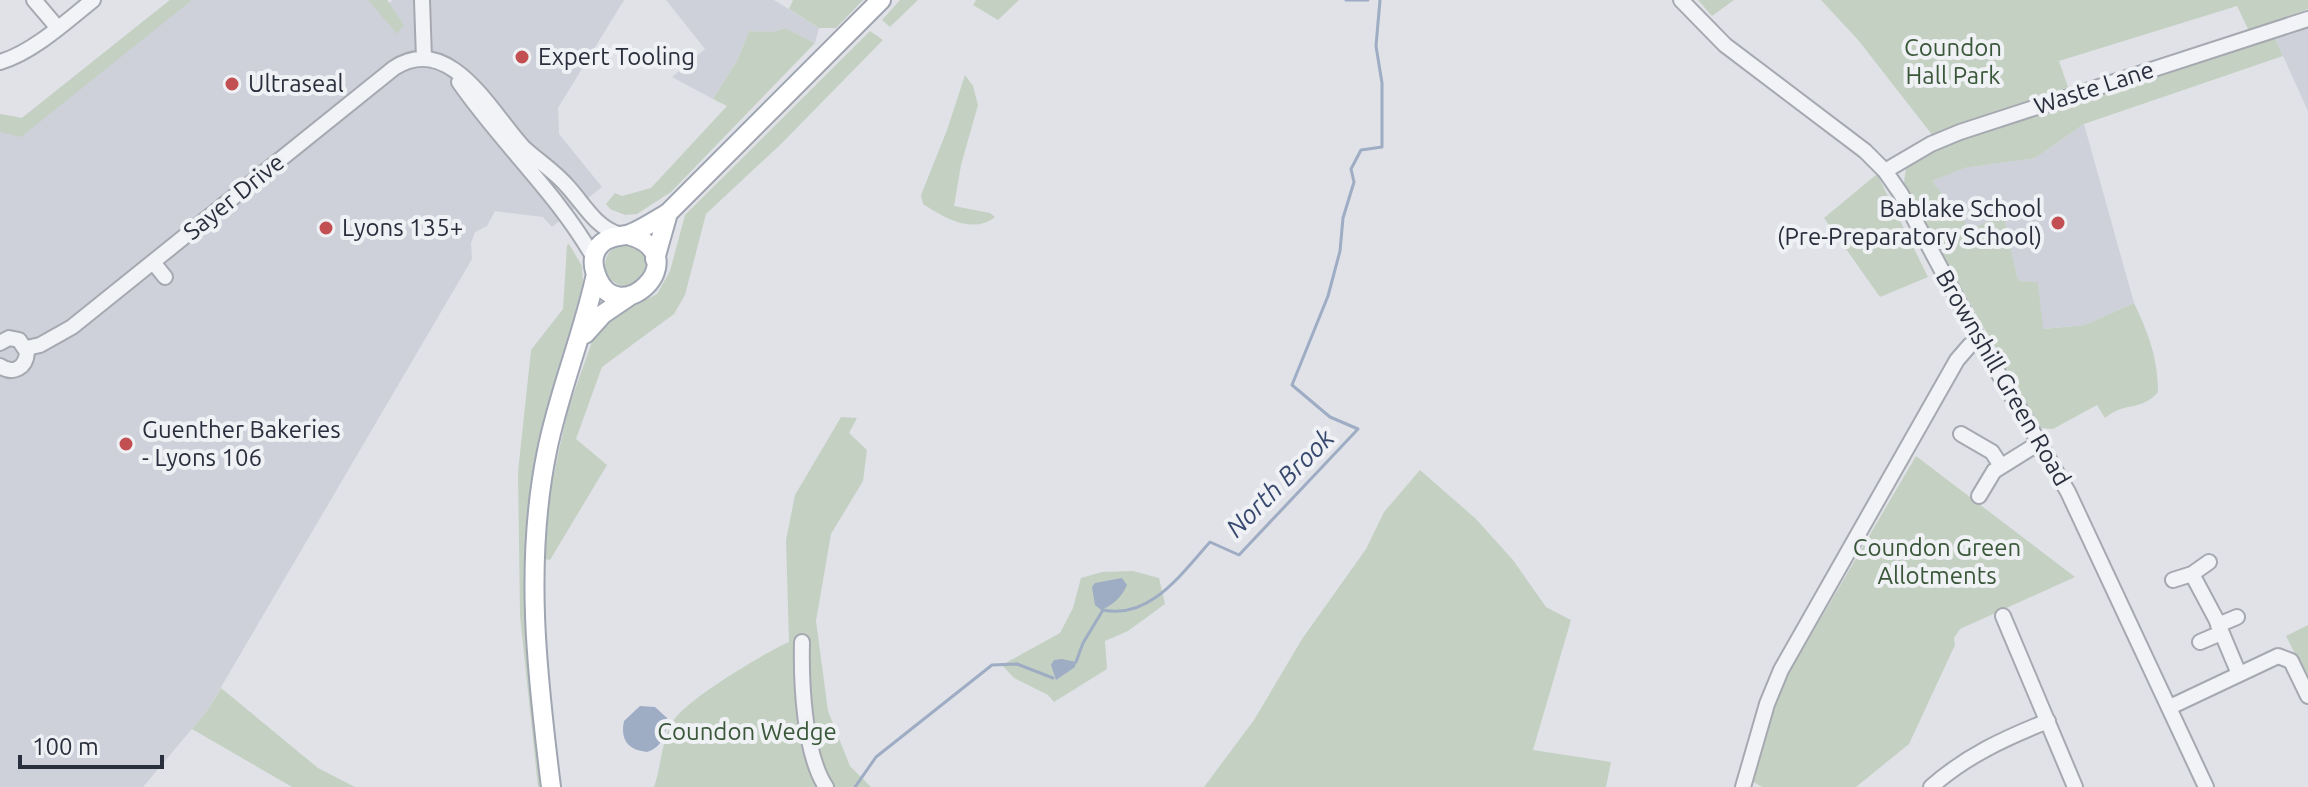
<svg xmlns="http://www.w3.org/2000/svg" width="2308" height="787" viewBox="0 0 2308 787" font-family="Ubuntu,sans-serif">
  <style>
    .built { fill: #ced1d9 }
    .green { fill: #c4d1c2 }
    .water { fill: #9eacc4 }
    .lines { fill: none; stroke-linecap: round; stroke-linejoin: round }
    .stream { stroke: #9eacc4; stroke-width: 3 }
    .minor-casing { stroke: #a6a9b1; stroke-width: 18 }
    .major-casing { stroke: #a0a5b2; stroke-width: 22 }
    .minor { stroke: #f2f3f6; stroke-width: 14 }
    .major { stroke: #fff; stroke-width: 18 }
    .poi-dot { fill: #c25052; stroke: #eff1f5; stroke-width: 3 }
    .labels { text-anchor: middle; stroke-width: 8; stroke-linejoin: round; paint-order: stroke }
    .park-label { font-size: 24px; fill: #3a5839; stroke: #eff1f5 }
    .poi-label { font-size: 24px; fill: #2a2f3d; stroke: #eff1f5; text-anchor: start }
    .street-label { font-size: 24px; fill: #2a2f3d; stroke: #eff1f5 }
    .water-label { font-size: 26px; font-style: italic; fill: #38496e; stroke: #eff1f5 }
  </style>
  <rect width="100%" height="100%" fill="#e0e2e8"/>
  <!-- built -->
  <path class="built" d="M170,0H387L389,3L393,0H624L558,108L559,134L602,187L552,227L543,217L495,211L487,226L475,232L471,243L472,259L207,711L143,787H0V114L22,118Z
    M666,0H774L819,28L815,43L785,28L773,32L749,31L738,59L713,99L672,77L705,49Z
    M2308,25V111L2274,36Z
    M2084,124L2134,303L2085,325L2042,329L2038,283L2018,281L2003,214L1971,231L1932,181L1963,168L2035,158Z"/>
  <!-- green -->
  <path class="green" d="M170,0H192L21,137L0,132V114L22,118Z
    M368,0H387L404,25L397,34Z
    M793,0H863L836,28H819L789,9Z
    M900,0H918L890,27L882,20Z
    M976,0H1019L998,20L973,5Z
    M1698,0H1734L1712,16Z
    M1821,0H2308V9L2249,31L2237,6L2059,61L2068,87L1933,136L1859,41Z
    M785,28L815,43L671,192L637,214L625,215L610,209L606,204L615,193L622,196L651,188L727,106L713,99L738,59L749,31L773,32Z
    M870,31L883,40L781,144L706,214L685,295L674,314L602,367L576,439L607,465L550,560L545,559L548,501L568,409L593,339L613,317L657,294L670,271L685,215Z
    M2274,36L2283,56L2084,124L2035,158L1964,168L1932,181L1971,230L2003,213L2018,281L2038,282L2043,329L2085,325L2134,303C2148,332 2158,358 2158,392C2141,412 2125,401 2105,418L2097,405L2053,429L2040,428L1911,198L1904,182L1906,168L1938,146Z
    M965,75L973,86L978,105L961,165L954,206L990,213L995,217C973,235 943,217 923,204L921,195L947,130Z
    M1877,174L1928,277L1880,297L1824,218Z
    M605 265a21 21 0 1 1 42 0a21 21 0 1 1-42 0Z
    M569,244L582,266L583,283L553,395L529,525L526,623L545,787H538L520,616L518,472L531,350L563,309L567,245Z
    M841,417L857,418L849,433L867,450L863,481L831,534L816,621L828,711L850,766L871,787H654C662,765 661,736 676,717C693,696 764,653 789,642L786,540L795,495Z
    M1916,456L2075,577L1960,629L1954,638L1955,645L1909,744L1856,787H1762L1752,781L1771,713L1783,683Z
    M1420,470L1476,519L1513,560L1546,607L1571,620L1533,750L1611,762L1606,787H1204L1254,720L1302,639L1366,549L1384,512Z
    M1133,571L1159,578L1165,604L1128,631L1105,641L1107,669L1054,702L1048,695L1014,678L1002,665L1060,633L1073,608L1081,578L1102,572Z
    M2308,625V679L2286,636Z
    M221,688L318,768L355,787H292L192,729L207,711Z"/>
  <!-- water -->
  <path class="water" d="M1122,578L1127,585C1122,597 1113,605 1101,610L1095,605L1092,587L1095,583Z
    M1062,659L1076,662L1075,667L1056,680L1051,665L1054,660Z
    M640,706L655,707L667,718C667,732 662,748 647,752C628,750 620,740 624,721Z"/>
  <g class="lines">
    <!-- stream -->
    <path class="stream" d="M1346,0H1368
      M1076,662L1083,643L1103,610C1150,620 1182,573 1210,542L1239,555L1358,429L1330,417L1292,385L1328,296L1340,251L1343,218L1354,182L1351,169L1361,150L1382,147V83L1376,46L1380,0
      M855,787L876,757L992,665L1017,664L1053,678"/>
    <!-- minor casing -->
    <g class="minor-casing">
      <path id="minor" d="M34,0L57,27
        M422,0L424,59
        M1681,0L1725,45L1865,151L1885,171L1901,194L1979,340L2068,492L2206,787
        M0,62C32,53 67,21 93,0
        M459,82C501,143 557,193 594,258
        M1885,171L1931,144L1960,132L2308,19
        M153,262L165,277
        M0,343L9,338L19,340L27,352C26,368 13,375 0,366
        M27,348L40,345L72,327L394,68C450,31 492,114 523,147C538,161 556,172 569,188C585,206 595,226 618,234
        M1961,434L1992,452L2001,466
        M1979,496L1994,471L2039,443
        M2192,574L2216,619L2239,674
        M2173,580L2192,574L2209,562
        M2003,616L2075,787
        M2218,625L2237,617
        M802,642C801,682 804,754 826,787
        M2200,642L2221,633
        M2170,707L2278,656L2291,661L2308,696
        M1743,787L1767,704L1781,670L1957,360L1970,345L1979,340
        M1931,787C1966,756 2005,738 2048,721"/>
    </g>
    <!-- major casing -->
    <g class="major-casing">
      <path id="major" d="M628,235C701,255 614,338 595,271C592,261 594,250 602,243C611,235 620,237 630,234C643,229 656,220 668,213L881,0
        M655,259L668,213
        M585,334L603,314L631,295
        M551,787C537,675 524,563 547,451C559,391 583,335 596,274"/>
    </g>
    <!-- minor -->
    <use href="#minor" class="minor"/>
    <!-- major -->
    <use href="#major" class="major"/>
  </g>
  <!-- markers -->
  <g class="poi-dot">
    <circle cx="522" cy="57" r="8"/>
    <circle cx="232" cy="84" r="8"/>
    <circle cx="2058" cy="223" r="8"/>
    <circle cx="326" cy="228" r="8"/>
    <circle cx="126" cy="444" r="8"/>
  </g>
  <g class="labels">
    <!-- park labels -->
    <g class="park-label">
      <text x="1953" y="56">Coundon<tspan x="1953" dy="28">Hall Park</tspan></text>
      <text x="1937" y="556">Coundon Green<tspan x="1937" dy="28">Allotments</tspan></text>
      <text x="747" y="740">Coundon Wedge</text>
    </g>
    <!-- poi labels -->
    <g class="poi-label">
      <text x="538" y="65">Expert Tooling</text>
      <text x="248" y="92">Ultraseal</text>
      <text x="2042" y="217" text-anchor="end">Bablake School<tspan x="2042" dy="28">(Pre-Preparatory School)</tspan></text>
      <text x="342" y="236">Lyons 135+</text>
      <text x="142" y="438">Guenther Bakeries<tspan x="142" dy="28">- Lyons 106</tspan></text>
    </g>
    <!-- street labels -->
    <g class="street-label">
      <text transform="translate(2094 88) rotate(-18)" y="8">Waste Lane</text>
      <text transform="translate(234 197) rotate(-39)" y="8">Sayer Drive</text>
      <text transform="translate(2003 378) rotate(60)" y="8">Brownshill Green Road</text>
    </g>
    <!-- water labels -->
    <g class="water-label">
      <text transform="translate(1280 483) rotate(-45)" y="9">North Brook</text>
    </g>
  </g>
  <!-- scale -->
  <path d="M20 755v12h142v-12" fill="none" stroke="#2a2f3d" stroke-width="4"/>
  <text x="32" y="755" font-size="24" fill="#2a2f3d" stroke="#eff1f5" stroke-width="6" paint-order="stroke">100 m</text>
</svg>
